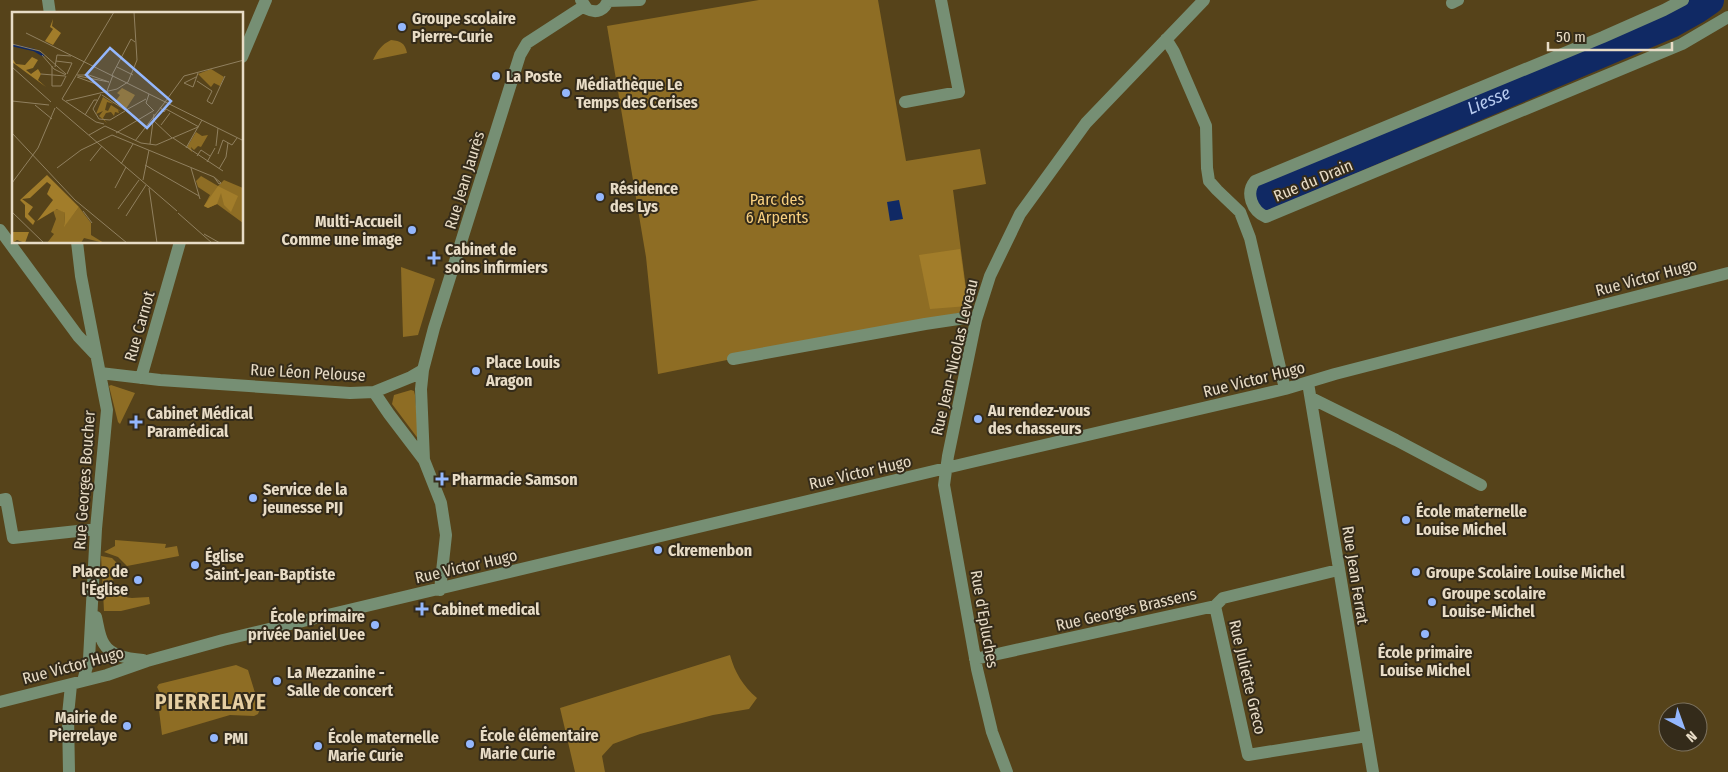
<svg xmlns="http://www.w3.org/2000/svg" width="1728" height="772" viewBox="0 0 1728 772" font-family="'Fira Sans Condensed',sans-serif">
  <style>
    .green { fill: #8e6d24 }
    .forest { fill: #a27d2a }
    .water { fill: #102964 }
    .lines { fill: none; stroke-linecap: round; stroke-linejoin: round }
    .river { stroke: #102964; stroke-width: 30 }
    .minor { stroke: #768f74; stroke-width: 12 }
    .poi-dot { fill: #94b7fd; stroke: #342b1a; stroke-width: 2 }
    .labels { text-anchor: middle; stroke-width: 4; stroke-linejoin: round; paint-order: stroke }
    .poi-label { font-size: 16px; font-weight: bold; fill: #e8dcc6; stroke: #342b1a; text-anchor: start }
    .street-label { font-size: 16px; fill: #e8dcc6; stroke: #342b1a }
    .park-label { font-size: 16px; fill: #f9d07f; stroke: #342b1a }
    .water-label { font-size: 18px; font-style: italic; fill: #b7caee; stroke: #342b1a }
    .district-label { font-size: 21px; font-weight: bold; letter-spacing: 1px; fill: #e6cfa3; stroke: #342b1a }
    .inset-river { fill: none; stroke: #102964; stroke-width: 2.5 }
    .inset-road { fill: none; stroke: #90805f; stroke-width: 1 }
    .view { fill: #94b7fd; fill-opacity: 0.15; stroke: #94b7fd; stroke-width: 2.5 }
    .inset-edge { fill: none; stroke: #e8dcc6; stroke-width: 2.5 }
  </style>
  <rect width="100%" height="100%" fill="#56431a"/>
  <!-- green -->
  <path class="green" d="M759,0H878L906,161L980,149L986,184L953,190L969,311L658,374L646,257L607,26Z
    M391,40C401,41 405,43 407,53L373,60C378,50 381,45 391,40Z
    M401,267L435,279L418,335L403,337Z
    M111,385L135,393L120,424L118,422L109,386Z
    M411,390L414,391L415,395L419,440L392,404L394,395Z
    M115,540L166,544L165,548L177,546L179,556L127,566L118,557L104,552L115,546Z
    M101,556L112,558L121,567L114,571C110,583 118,597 132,598C137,598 143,597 149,597L150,604L121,611H104Z
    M730,655C735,673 743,686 757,698L749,709L713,715L640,734L613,744L602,756L605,772H575L560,708Z
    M236,665L248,670L260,709L258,714L254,716L230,715L162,735L159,710L157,708L160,693L157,687L159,684Z"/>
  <!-- forest -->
  <path class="forest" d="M960,249L968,306L930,309L919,255Z"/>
  <!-- water -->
  <path class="water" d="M899,200L903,219L890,221L887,202Z"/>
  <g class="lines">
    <!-- river -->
    <path class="river" id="s1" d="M1266,195L1671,23L1696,9L1709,0"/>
    <!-- minor -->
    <path class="minor" d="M48,0L50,14
      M581,0L587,9C597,14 605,10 608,0
      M1683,0L1664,10L1603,37L1255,181C1245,193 1252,211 1266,217L1682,44L1728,17
      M608,1L640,0
      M1452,3L1458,0
      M1166,39L1174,52L1206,126L1207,168L1209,181L1217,190L1240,212L1250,238L1285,389
      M242,57L266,0
      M905,102L959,92L941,0
      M0,230L78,336L96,355
      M77,242L81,276L107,410L96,529L89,659L83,681
      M733,359L925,324L965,318L976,320
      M100,373L160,380L350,393L374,392L389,414L424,460L441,503L446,535L440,590
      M141,378L180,242
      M1308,383L1373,772
      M374,392L411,377L423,370
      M1311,398L1396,440L1481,485
      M424,460L421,389L423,370L434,328L520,55L527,43L584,6
      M0,500L6,499L13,538L96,529
      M1215,606L1248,755L1367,736
      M96,617C98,625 99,637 104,644C111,656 130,659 143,660
      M975,659L1215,606L1223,598L1338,570
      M0,702L107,675L147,661L223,640L963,464L1285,389L1335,374L1728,273
      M69,772L68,715L71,685
      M1007,772L992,732L977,669L944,485L948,456L976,320L990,276L1020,214L1086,123L1204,0"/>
  </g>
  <!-- markers -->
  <g class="poi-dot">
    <circle cx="402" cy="27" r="5"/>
    <circle cx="496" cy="76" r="5"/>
    <circle cx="566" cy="93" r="5"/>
    <circle cx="600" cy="197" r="5"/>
    <circle cx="412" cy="230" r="5"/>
    <path d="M431.5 250.5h5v5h5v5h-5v5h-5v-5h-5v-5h5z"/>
    <circle cx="476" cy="371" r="5"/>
    <circle cx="978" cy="419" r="5"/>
    <path d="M133.5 414.5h5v5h5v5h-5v5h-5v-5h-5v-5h5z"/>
    <path d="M439.5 471.5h5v5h5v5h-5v5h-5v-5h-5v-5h5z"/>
    <circle cx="253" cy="498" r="5"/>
    <circle cx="1406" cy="520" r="5"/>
    <circle cx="658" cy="550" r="5"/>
    <circle cx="195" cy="565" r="5"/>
    <circle cx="1416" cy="572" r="5"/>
    <circle cx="138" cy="580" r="5"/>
    <circle cx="1432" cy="602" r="5"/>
    <path d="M419.5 601.5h5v5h5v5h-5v5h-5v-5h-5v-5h5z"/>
    <circle cx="375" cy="625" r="5"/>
    <circle cx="1425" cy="634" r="5"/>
    <circle cx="277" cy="681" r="5"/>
    <circle cx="127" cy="726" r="5"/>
    <circle cx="214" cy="738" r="5"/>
    <circle cx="470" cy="744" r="5"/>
    <circle cx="318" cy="746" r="5"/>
  </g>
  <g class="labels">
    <!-- poi labels -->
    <g class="poi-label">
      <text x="412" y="24">Groupe scolaire<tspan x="412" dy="18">Pierre-Curie</tspan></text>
      <text x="506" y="82">La Poste</text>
      <text x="576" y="90">Médiathèque Le<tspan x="576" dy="18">Temps des Cerises</tspan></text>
      <text x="610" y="194">Résidence<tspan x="610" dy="18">des Lys</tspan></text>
      <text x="402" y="227" text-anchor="end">Multi-Accueil<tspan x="402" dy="18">Comme une image</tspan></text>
      <text x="445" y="255">Cabinet de<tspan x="445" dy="18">soins infirmiers</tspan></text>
      <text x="486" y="368">Place Louis<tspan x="486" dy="18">Aragon</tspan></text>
      <text x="988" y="416">Au rendez-vous<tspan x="988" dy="18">des chasseurs</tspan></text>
      <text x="147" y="419">Cabinet Médical<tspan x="147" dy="18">Paramédical</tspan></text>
      <text x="452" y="485">Pharmacie Samson</text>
      <text x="263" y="495">Service de la<tspan x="263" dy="18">jeunesse PIJ</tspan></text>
      <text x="1416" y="517">École maternelle<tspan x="1416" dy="18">Louise Michel</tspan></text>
      <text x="668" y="556">Ckremenbon</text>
      <text x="205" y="562">Église<tspan x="205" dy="18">Saint-Jean-Baptiste</tspan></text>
      <text x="128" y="577" text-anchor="end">Place de<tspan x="128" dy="18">l'Église</tspan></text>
      <text x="1426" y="578">Groupe Scolaire Louise Michel</text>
      <text x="1442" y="599">Groupe scolaire<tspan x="1442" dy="18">Louise-Michel</tspan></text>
      <text x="433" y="615">Cabinet medical</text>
      <text x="365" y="622" text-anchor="end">École primaire<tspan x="365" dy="18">privée Daniel Uee</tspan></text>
      <text x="1425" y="658" text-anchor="middle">École primaire<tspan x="1425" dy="18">Louise Michel</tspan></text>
      <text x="287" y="678">La Mezzanine -<tspan x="287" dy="18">Salle de concert</tspan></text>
      <text x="117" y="723" text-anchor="end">Mairie de<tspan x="117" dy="18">Pierrelaye</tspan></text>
      <text x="480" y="741">École élémentaire<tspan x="480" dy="18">Marie Curie</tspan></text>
      <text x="328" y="743">École maternelle<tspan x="328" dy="18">Marie Curie</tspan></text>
      <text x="224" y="744">PMI</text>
    </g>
    <!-- street labels -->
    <g class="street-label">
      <text transform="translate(464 180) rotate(-73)" y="6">Rue Jean Jaurès</text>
      <text transform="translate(1313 180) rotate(-23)" y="6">Rue du Drain</text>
      <text transform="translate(1646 277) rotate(-15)" y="6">Rue Victor Hugo</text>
      <text transform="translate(139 326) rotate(-74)" y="6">Rue Carnot</text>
      <text transform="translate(954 357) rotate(-77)" y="6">Rue Jean-Nicolas Leveau</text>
      <text transform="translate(308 372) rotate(3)" y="6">Rue Léon Pelouse</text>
      <text transform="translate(1254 379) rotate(-14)" y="6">Rue Victor Hugo</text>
      <text transform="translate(860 472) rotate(-13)" y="6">Rue Victor Hugo</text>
      <text transform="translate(84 480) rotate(-86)" y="6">Rue Georges Boucher</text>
      <text transform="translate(466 566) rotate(-13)" y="6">Rue Victor Hugo</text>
      <text transform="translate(1356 575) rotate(81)" y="6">Rue Jean Ferrat</text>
      <text transform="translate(1126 609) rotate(-13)" y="6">Rue Georges Brassens</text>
      <text transform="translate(985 619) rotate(80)" y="6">Rue d'Epluches</text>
      <text transform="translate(73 665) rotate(-15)" y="6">Rue Victor Hugo</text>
      <text transform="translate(1248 677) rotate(77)" y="6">Rue Juliette Greco</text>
    </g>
    <!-- park labels -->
    <g class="park-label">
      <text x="777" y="205">Parc des<tspan x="777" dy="18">6 Arpents</tspan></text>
    </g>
    <!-- water labels -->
    <g class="water-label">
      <text dy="6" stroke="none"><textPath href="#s1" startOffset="242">Liesse</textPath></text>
    </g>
    <!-- district labels -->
    <g class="district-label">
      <text x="211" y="709">PIERRELAYE</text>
    </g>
  </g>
  <!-- overview -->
  <g transform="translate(12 12)">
    <rect width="231" height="231" fill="#56431a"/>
    <path d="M199,57L212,65L208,74L202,71L199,75L186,62ZM110,76L123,83L114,97L103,90L108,83L105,81ZM91,85L102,92L95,90L93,98L96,99L99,93L110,100L106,98L107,101L103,100L102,104L99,100L94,101L91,106L95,111L87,104L91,99L84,102ZM184,120L190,124L196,123L189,135L186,134L182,138L179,135L180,140L175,135ZM189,164L206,174L212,168L231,176V211L205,192L196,196L192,194L198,183L186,175L184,169ZM67,195L79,211V223L92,231L72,226L69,231H35L42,222L39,220L44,207L41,198L47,197L53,201L52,214Z" fill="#8e6d24"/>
    <path d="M41,7L40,14L49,21L41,33L33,29L41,17L38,15ZM20,45L26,48L21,56L14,58L19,62L26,57L29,62L26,68L34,75L0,50V46L4,52L13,53ZM35,163L67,195L52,215L53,201L45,197L25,209L41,188L35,182L39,173L35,170L18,186L10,187L21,195L16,202L23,209L21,213L13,205V193L8,188ZM206,174L226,184L219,200L212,193L209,181L205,192L196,196L192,194ZM0,220H17L13,231L5,228L0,231Z" fill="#a27d2a"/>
    <path class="inset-river" d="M0,33L22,38L32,44"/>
    <path class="inset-road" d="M14,21L232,129M0,32L28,39L54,62M30,43L42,57L54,63M44,49L60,51L55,62M40,54V74H49L54,64M0,55L39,90M43,55L45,43L59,44M105,55L121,63M29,62L53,64M65,63H77L97,70L66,64M100,63L119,27L123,30M65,65L84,72M184,65L172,71L181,75L186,61M185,69L200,79L195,89L200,92M95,79L101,63M89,82L81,97L87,107L98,108L113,99M137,82L134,91L142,99M90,83L113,98M0,89L37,93M54,89L105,77L116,70L125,48L122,0M153,90L172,64L232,48M200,92L213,64M23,93L40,107M44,95L165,199M148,95L152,100L154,97L187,115M114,98L134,87M73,103L82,88H85M142,109L160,126M92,112L84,110L50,87L102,0M149,113L158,101M93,114L129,131L144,133L186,115M0,121L63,188L115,231M104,121L141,99M77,123L93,114M161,126L211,159M123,129L153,90M138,132L142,102M204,134L206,116M174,136L190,108M206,142L211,128L220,133L225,126M185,144L189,138L198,144M78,149L90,134M195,150L203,136M109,152L121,132M133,153L187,184M45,156L69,138L100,123L202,165L209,171L207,172L202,165M179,156L188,187M207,157L214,145L216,131M131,168L137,138M0,171L26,136L43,96M103,176L114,155M137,176L145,231M106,197L127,168M71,199L80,211M0,200L32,231M166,201L200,231M114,204L134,173M192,222L208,231"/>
    <path class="view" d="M98,36L159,89L135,116L74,63Z"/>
    <rect width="231" height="231" class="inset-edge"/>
  </g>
  <!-- north arrow -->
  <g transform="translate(1683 727) rotate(139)"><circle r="24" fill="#342b1a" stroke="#7c725f"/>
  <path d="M0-4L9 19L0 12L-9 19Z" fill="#94b7fd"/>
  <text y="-8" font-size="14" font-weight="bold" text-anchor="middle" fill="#e8dcc6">N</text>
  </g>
  <!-- scale -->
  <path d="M1548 42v8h124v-8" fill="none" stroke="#e8dcc6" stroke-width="2.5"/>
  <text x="1556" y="42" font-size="15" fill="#e8dcc6" stroke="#342b1a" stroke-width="4" paint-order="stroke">50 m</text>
</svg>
